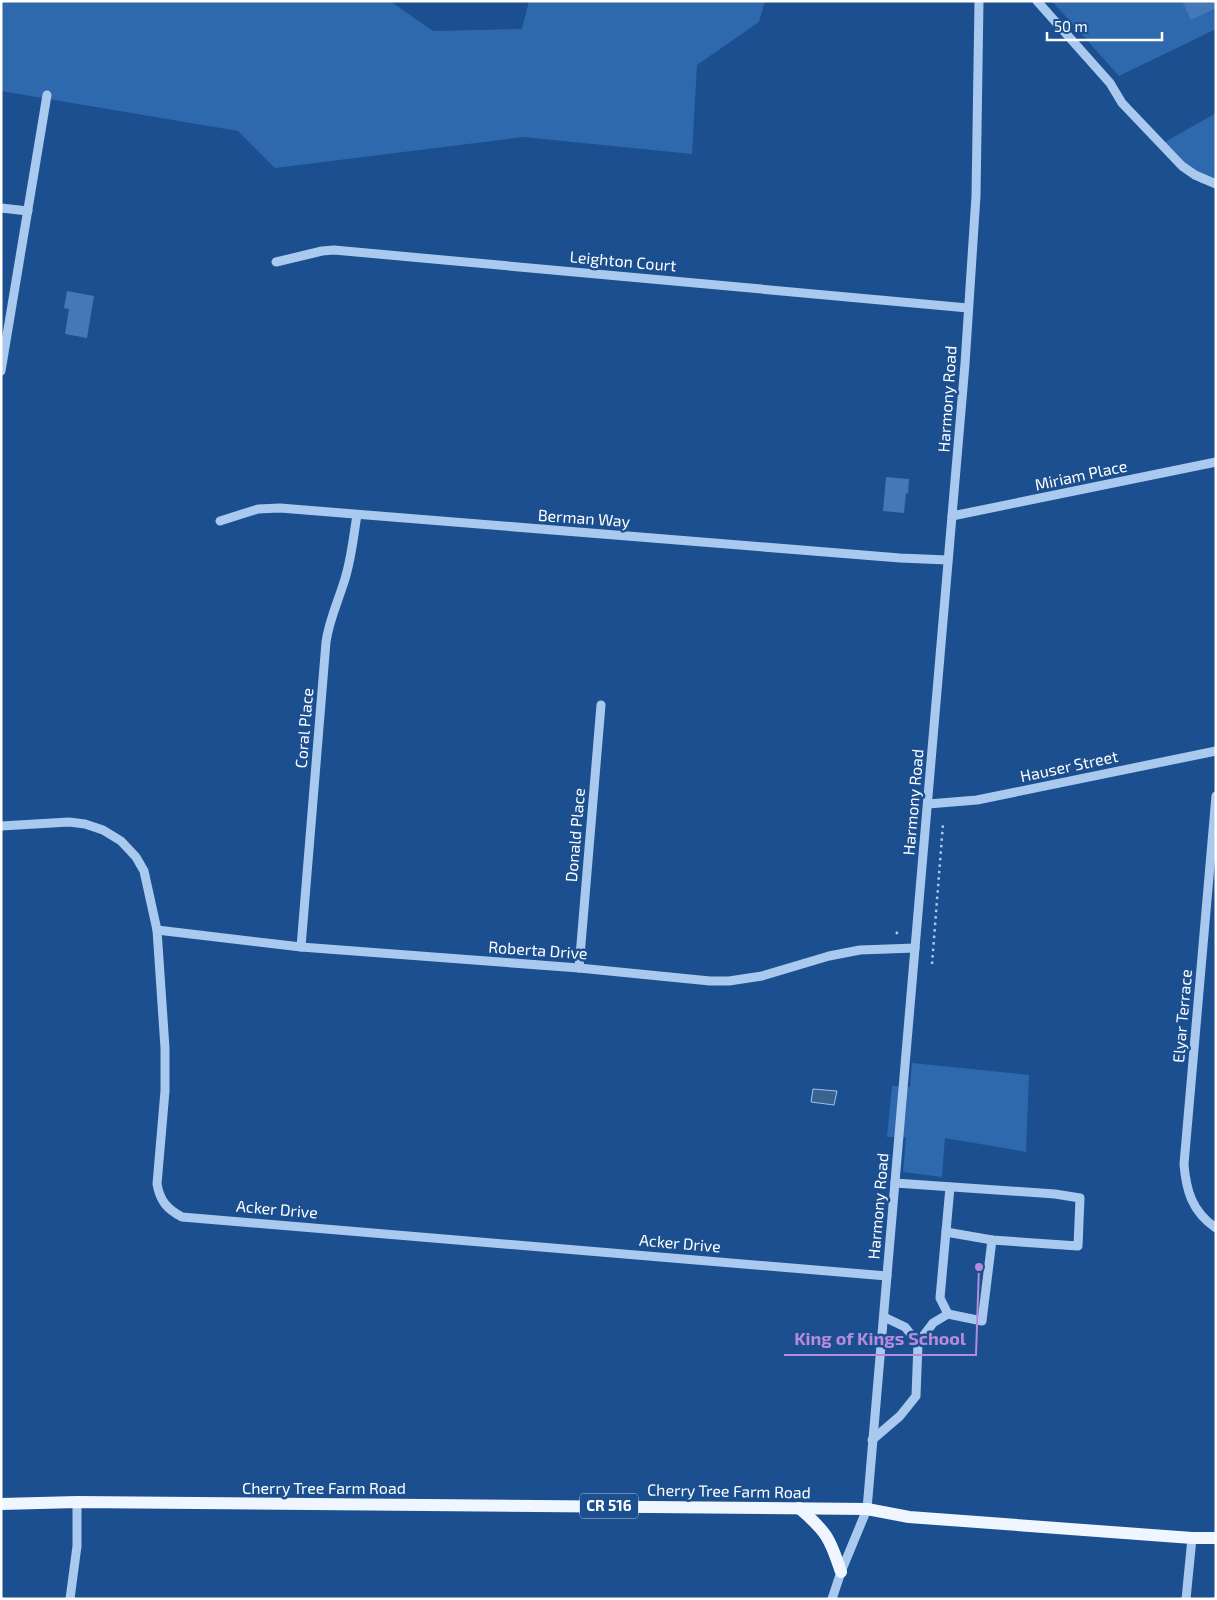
<svg xmlns="http://www.w3.org/2000/svg" width="1217" height="1600" font-family="'Exo 2',sans-serif">
<style>
.green{fill:#2e69ad}
.water{fill:#3c6290;stroke:#9cc4f0}
.building{fill:#4478b7}
.lines{fill:none;stroke-linecap:round;stroke-linejoin:round}
.path{stroke:#a9c9ee;stroke-width:2.5;stroke-dasharray:2.5 4;stroke-linecap:butt}
.minor{stroke:#a9c9ee;stroke-width:9}
.major{stroke:#f0f6ff;stroke-width:12}
.labels{text-anchor:middle;stroke-width:5;stroke-linejoin:round;paint-order:stroke}
.shield{fill:#1b4f8f;stroke:#bbcadd;stroke-width:1}
.shield-label{font-size:15px;font-weight:bold;fill:#fff}
.street-label{font-size:16px;fill:#fff;stroke:#1b4f8f}
.leader{fill:none;stroke:#b68bdc;stroke-width:2}
.callout-dot{fill:#b68bdc;stroke:#1b4f8f;stroke-width:2}
.callout-label{font-size:18px;text-anchor:middle;font-weight:bold;fill:#b68bdc;stroke:#1b4f8f;stroke-width:5;stroke-linejoin:round;paint-order:stroke}
</style>
<rect width="100%" height="100%" fill="#1b4f8f"/>
<g class="green">
<path d="M1 1H390L433 31 522 29 529 1H765L759 22 697 65 692 154 523 137 275 168 238 131 1 91Z"/>
<path d="M1052 1H1216V29L1119 76Z"/>
<path d="M1216 113V181L1202 184 1158 146Z"/>
<path d="M912 1063 1029 1075 1026 1152 945 1138 942 1177 903 1172 906 1137H887L892 1086 910 1087Z"/>
</g>
<path class="water" d="M813 1089 837 1091 834 1105 811 1102Z"/>
<g class="building">
<path d="M1182 1H1216V8L1191 20Z"/>
<path d="M67 291 94 296 87 338 65 334 69 309 64 308Z"/>
<path d="M886 477 909 479 908 494 906 493 904 513 883 511Z"/>
</g>
<g class="lines">
<g class="path">
<path d="M896 932 899 935"/>
<path d="M932 964 943 824"/>
</g>
<g class="minor">
<path d="M1037 1 1110 83 1122 103 1182 166 1195 175 1216 184"/>
<path d="M1 208 28 211"/>
<path d="M276 262 322 251 334 250 968 308"/>
<path d="M1 371 47 95"/>
<path d="M952 516 1216 462"/>
<path d="M220 521 258 509 280 508 900 558 948 560"/>
<path d="M1216 796 1184 1164C1186 1190 1192 1212 1216 1228"/>
<path d="M928 804 977 800 1216 751"/>
<path d="M1 826 69 822 85 824 103 830 121 841 136 857 144 871 157 930 165 1048V1091L157 1184C160 1201 167 1209 182 1217L887 1276"/>
<path d="M157 930 301 947 579 968 710 981H729L762 976 829 956 860 950 915 948"/>
<path d="M301 947 326 642C329 621 337 604 343 585 351 563 353 539 357 515"/>
<path d="M579 968 601 705"/>
<path d="M895 1183 1055 1194 1080 1198 1078 1246 992 1240 946 1232"/>
<path d="M948 1314 940 1298 950 1187"/>
<path d="M918 1343 933 1323 948 1314 982 1321 992 1240"/>
<path d="M872 1440 900 1416 916 1396 918 1343 905 1327 884 1317"/>
<path d="M70 1599 77 1546V1502"/>
<path d="M832 1599 841 1572 867 1509 965 364 976 196 979 1"/>
<path d="M1186 1599 1192 1538"/>
</g>
<g class="major">
<path d="M1 1504 77 1502 867 1509 909 1517 1192 1538H1216"/>
<path d="M799 1508C826 1531 830 1538 841 1572"/>
</g>
</g>
<g class="labels">
<rect class="shield" x="580" y="1493.5" width="58" height="25" rx="4"/>
<g class="shield-label">
<text x="609" y="1511">CR 516</text>
</g>
<g class="street-label">
<text transform="translate(623 261) rotate(5)" y="6">Leighton Court</text>
<text transform="translate(947 399) rotate(-86)" y="6">Harmony Road</text>
<text transform="translate(1081 475) rotate(-12)" y="6">Miriam Place</text>
<text transform="translate(584 518) rotate(4)" y="6">Berman Way</text>
<text transform="translate(304 728) rotate(-85)" y="6">Coral Place</text>
<text transform="translate(1069 766) rotate(-12)" y="6">Hauser Street</text>
<text transform="translate(913 802) rotate(-85)" y="6">Harmony Road</text>
<text transform="translate(575 835) rotate(-85)" y="6">Donald Place</text>
<text transform="translate(538 950) rotate(4)" y="6">Roberta Drive</text>
<text transform="translate(1182 1016) rotate(-85)" y="6">Elyar Terrace</text>
<text transform="translate(878 1206) rotate(-85)" y="6">Harmony Road</text>
<text transform="translate(277 1209) rotate(5)" y="6">Acker Drive</text>
<text transform="translate(680 1243) rotate(5)" y="6">Acker Drive</text>
<text x="324" y="1494">Cherry Tree Farm Road</text>
<text transform="translate(729 1491) rotate(1)" y="6">Cherry Tree Farm Road</text>
</g>
</g>
<path class="leader" d="M979 1267L976 1355H784"/>
<circle class="callout-dot" cx="979" cy="1267" r="5"/>
<g class="callout-label">
<text x="880" y="1345">King of Kings School</text>
</g>
<rect width="1217" height="1600" fill="none" stroke="#ffffff" stroke-width="5"/>
<path d="M1047 32v8h115v-8" fill="none" stroke="#ffffff" stroke-width="2.5"/>
<text x="1054" y="32" font-size="15" fill="#ffffff" stroke="#1b4f8f" stroke-width="4" paint-order="stroke">50 m</text>
</svg>
